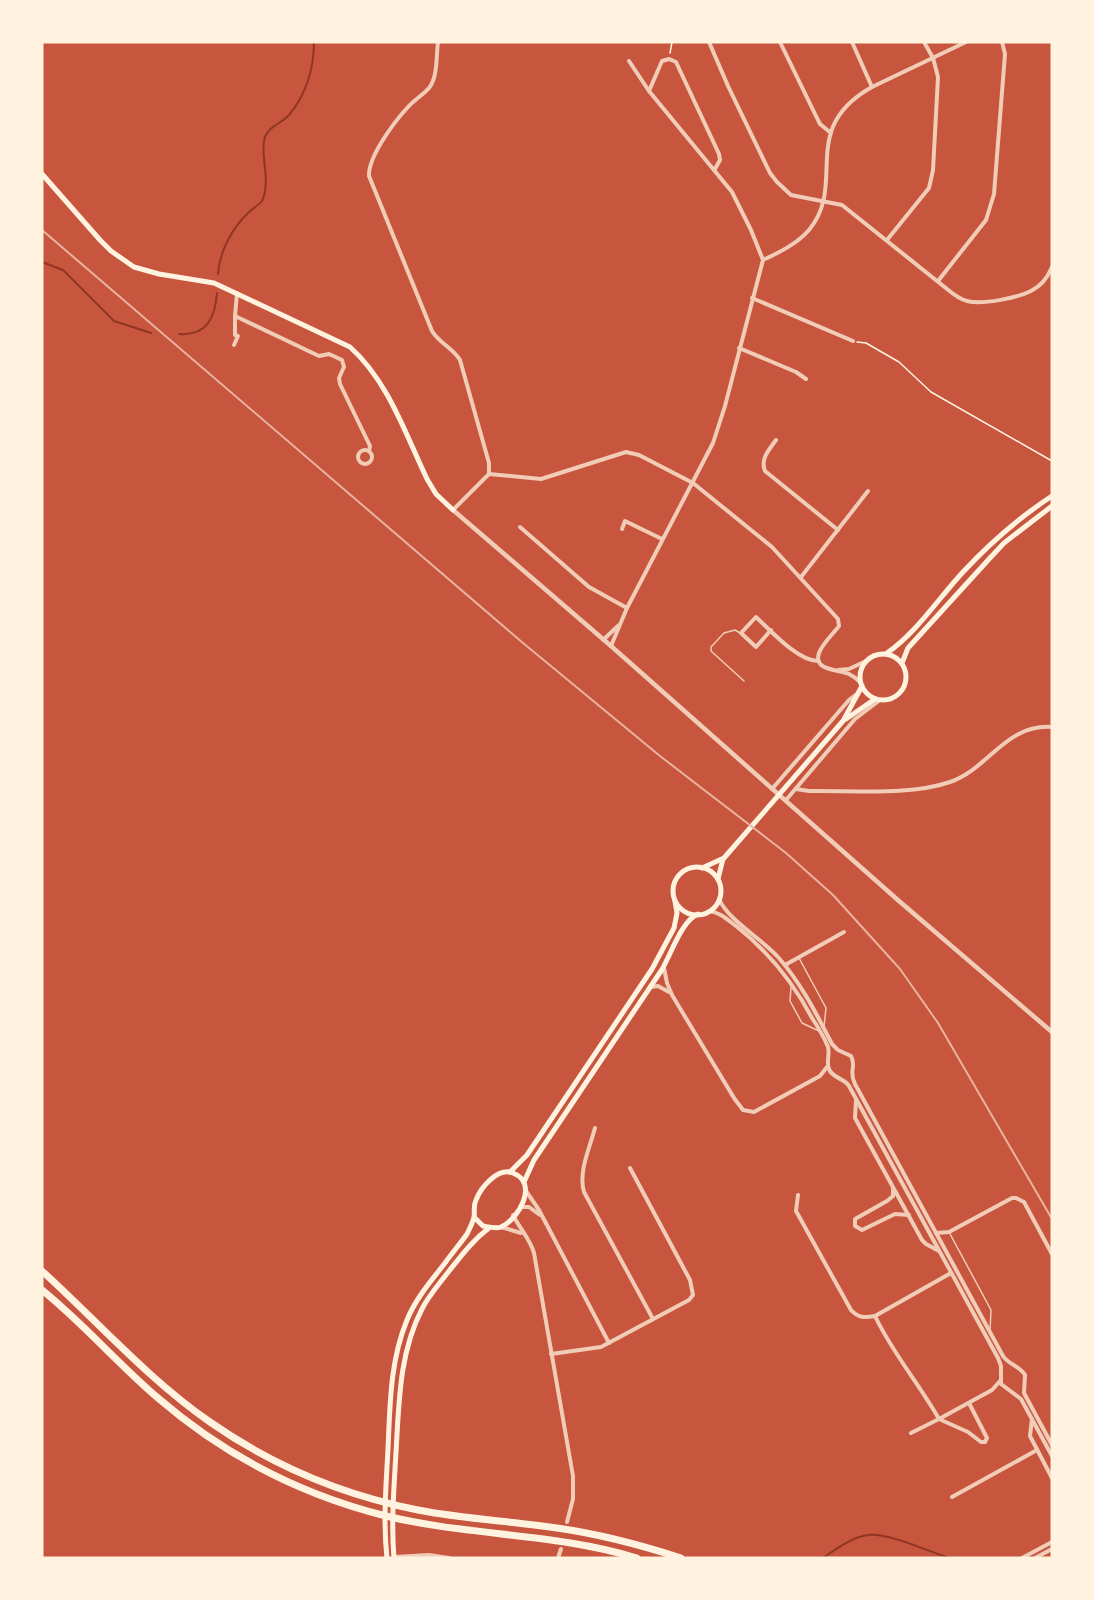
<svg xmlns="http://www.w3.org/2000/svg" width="1094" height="1600" font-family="'Fira Sans Condensed',sans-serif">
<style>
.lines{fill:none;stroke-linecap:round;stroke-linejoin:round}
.stream{stroke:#8f3625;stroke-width:2}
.path{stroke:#fff3e0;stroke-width:1.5}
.service{stroke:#f1ccb7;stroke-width:1.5}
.minor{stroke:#f1ccb7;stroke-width:4}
.tertiary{stroke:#f1ccb7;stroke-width:4.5}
.secondary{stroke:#fff3e0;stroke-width:5}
.motorway{stroke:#fff3e0;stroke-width:7}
.rail{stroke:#e9b49f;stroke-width:2}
</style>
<rect width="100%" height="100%" fill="#c8553d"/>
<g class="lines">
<g class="stream">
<path d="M42 262 63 270 114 321 151 333"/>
<path d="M218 274C219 253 232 228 248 213 252 209 259 205 262 201 271 182 261 159 264 141 266 127 281 124 289 115 306 95 314 68 314 42"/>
<path d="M179 334C207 336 215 318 217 293"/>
<path d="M823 1558C836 1549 852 1537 868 1535 887 1532 930 1552 949 1558"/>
</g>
<g class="path">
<path d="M670 53 672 42"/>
<path d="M857 342 866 343 899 362 931 392 1052 461"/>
</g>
<g class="service">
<path d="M740 633 735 630 724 633 711 647V651L744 681"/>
<path d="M799 958 826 1008 824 1027"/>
<path d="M791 987 790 1001 802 1023 819 1031"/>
<path d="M949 1232 991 1310 990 1331"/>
</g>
<g class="minor">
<path d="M438 42C436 56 438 77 429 88 423 95 414 100 408 107 394 122 368 157 369 176L432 331C439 343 453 348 460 360L489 463V474L453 510"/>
<path d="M709 42 728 86 770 173 777 182 791 195 842 205 947 289C953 294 959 299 967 301 982 305 1017 298 1031 291 1041 286 1048 277 1052 267"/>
<path d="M780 42 816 116 820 124 831 133"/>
<path d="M852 42 872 87"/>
<path d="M629 61 649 91"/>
<path d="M887 240 929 188 933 170 938 77 933 58 924 42"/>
<path d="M763 260C778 253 797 244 809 230 848 183 797 129 872 87L966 42"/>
<path d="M938 281 986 220 994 194 1005 54 1002 42"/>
<path d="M237 293 235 316 319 356 329 354 342 360 344 367 339 378 340 384 370 446 369 451"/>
<path d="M752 298 853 341"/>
<path d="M234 345 238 336 235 335V316"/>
<path d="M739 348 796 372 806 379"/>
<path d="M776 440C769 450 760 459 765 471L838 530"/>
<circle cx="365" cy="457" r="7"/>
<path d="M489 474 541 479 626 452 639 455 693 483 772 547 838 619 839 626C833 634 822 644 819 653 813 671 838 669 849 674 853 676 857 679 860 682"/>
<path d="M520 527 589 587 627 608"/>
<path d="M622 529 625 521 662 539"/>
<path d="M801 577 868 491"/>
<path d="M771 630 756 647 741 633 756 617C771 631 798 661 818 661"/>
<path d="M603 640 619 625"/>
<path d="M611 646 627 608 713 443 725 406 763 260 751 230 732 192 649 91 662 61 669 59 676 62 719 154 720 160 715 169"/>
<path d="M838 670 849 669 866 661"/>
<path d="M772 789 849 700 856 695"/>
<path d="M796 789 809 791C852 790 910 796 950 782 990 768 1005 724 1052 727"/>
<path d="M786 800 855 719 880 700"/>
<path d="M719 899C728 920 762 939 778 957 801 983 816 1013 832 1044L838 1050 851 1056C857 1068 848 1070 855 1084L1003 1356C1009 1365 1020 1366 1025 1375L1024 1393 1052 1445"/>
<path d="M709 911C720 912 728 920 736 926 769 952 793 982 812 1018 818 1027 824 1037 828 1047 830 1055 826 1062 829 1069 832 1078 844 1078 849 1086L998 1358 1001 1366V1384L1021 1399 1052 1456"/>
<path d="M785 965 844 932"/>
<path d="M664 968 667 983 672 995 734 1098 743 1110 754 1112 820 1076 827 1067"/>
<path d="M651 987 658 986 669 992"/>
<path d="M856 1100 855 1118 922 1240 926 1244 939 1251"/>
<path d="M595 1128C590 1147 578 1172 584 1192L653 1319"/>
<path d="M893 1189V1196L887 1201 855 1219V1226L862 1230 895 1214 909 1215"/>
<path d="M526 1191 539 1210 609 1343"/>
<path d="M798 1195 796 1211 851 1310C858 1318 865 1318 875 1316 892 1352 919 1384 939 1419L992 1390 1000 1381"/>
<path d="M520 1207H529L540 1215"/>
<path d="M513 1215C520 1229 530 1239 534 1253L573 1476V1499L567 1522"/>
<path d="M501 1227 521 1233"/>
<path d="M936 1233 949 1232 1012 1198H1016L1024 1202 1052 1254"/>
<path d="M875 1316 951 1273"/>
<path d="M551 1354 601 1347 689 1300 693 1295 690 1280 630 1168"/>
<path d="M1032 1419 1030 1436 1052 1478"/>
<path d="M911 1433 939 1419 968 1432 981 1442H985L987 1438 969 1403"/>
<path d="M952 1497 1037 1450"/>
<path d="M394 1557 429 1555 449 1558"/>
<path d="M558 1558 561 1549"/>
<path d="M1022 1558 1052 1542"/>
<path d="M1035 1558 1052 1549"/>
</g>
<path class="tertiary" d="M453 510 611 646 899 901 1052 1032"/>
<g class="secondary">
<path d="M42 174 100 240 111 251 134 267 159 274 214 283 350 347C388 381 405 433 427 479L436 494 453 510"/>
<path d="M887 653C917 632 938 599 963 572 989 544 1020 517 1052 496"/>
<circle cx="883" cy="677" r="23"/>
<path d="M902 663 908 648 990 558 1004 543 1052 506"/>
<path d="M846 719 875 699"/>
<circle cx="697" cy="891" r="24"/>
<path d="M702 868 724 858 843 721 862 686"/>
<path d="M718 879 723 859"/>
<path d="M510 1172 527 1155 652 969 674 928 677 913 675 901"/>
<path d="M524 1182 534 1160C576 1097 619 1034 661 971 671 955 681 921 698 914"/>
<path d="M387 1558C383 1522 386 1486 388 1449 390 1405 390 1361 407 1320 416 1298 431 1281 445 1263 452 1253 460 1244 467 1234 469 1230 473 1222 474 1217 475 1211 473 1206 476 1200 481 1187 498 1167 513 1173 539 1183 519 1219 501 1227 496 1229 489 1227 483 1226L474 1217"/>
<path d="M394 1558C391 1523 394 1488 396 1452 399 1404 399 1353 422 1309 429 1295 440 1283 449 1271 462 1255 473 1240 489 1228"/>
</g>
<g class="motorway">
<path d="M42 1271C97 1321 149 1380 210 1422 273 1466 343 1495 418 1510 464 1519 511 1521 557 1528 599 1534 641 1545 681 1558"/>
<path d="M42 1290C83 1323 118 1364 158 1398 224 1455 302 1495 386 1516 468 1536 556 1533 637 1558"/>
</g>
<path class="rail" d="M42 230 523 643 660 756 786 853 833 895 900 969 938 1023 1052 1219"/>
</g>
<rect width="1094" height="1600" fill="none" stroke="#fff3e0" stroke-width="87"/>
</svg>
